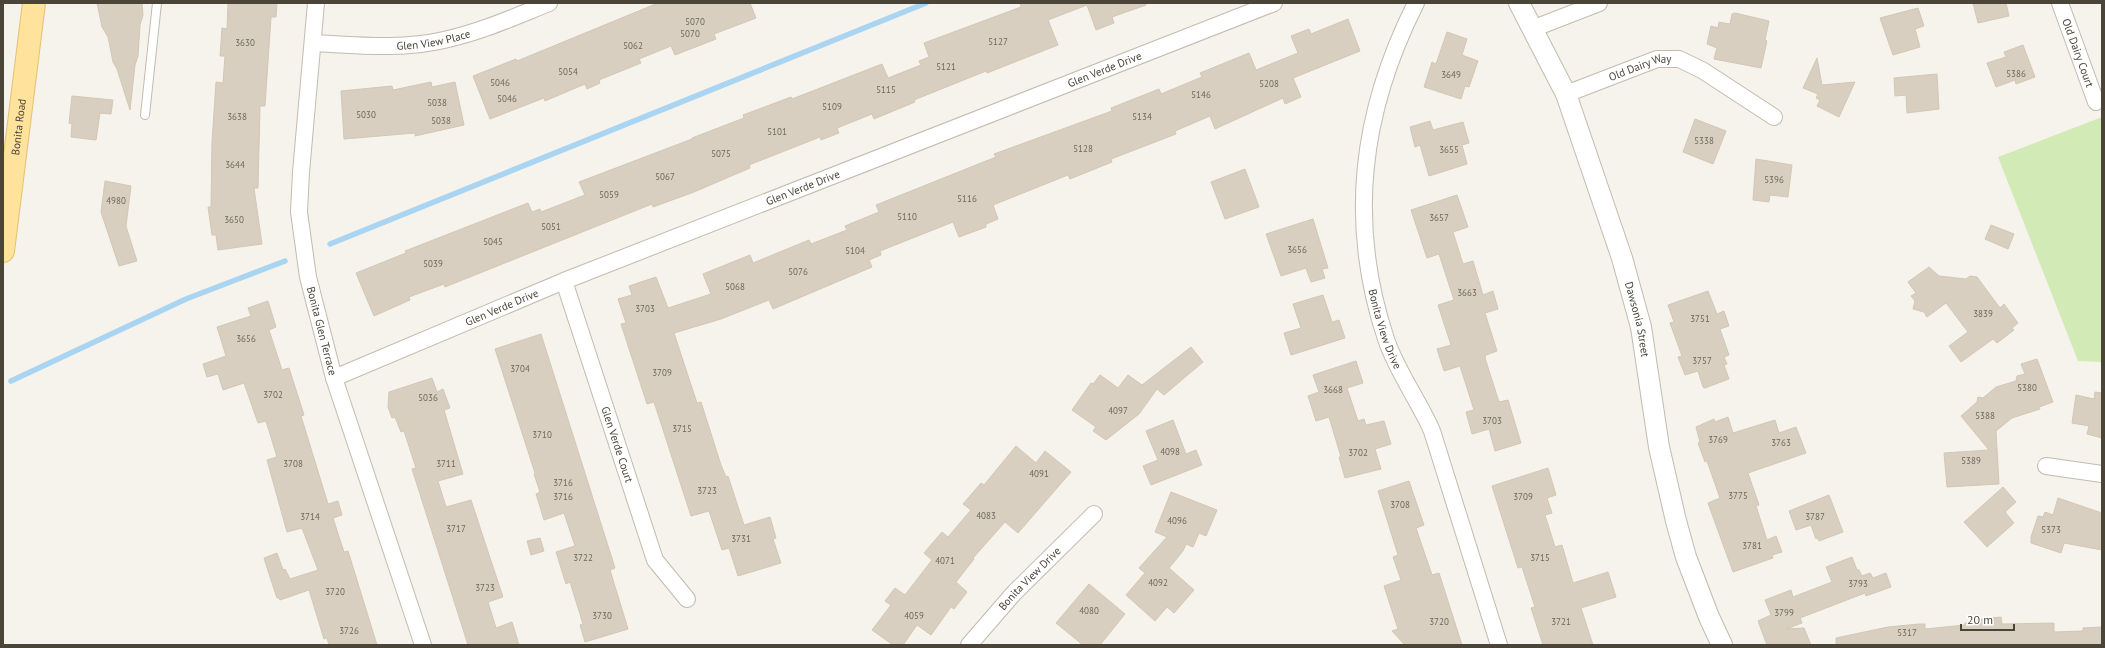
<svg xmlns="http://www.w3.org/2000/svg" width="2105" height="648" font-family="'PT Sans',sans-serif">
<style>
.green{fill:#d2eab5}
.lines{fill:none;stroke-linecap:round;stroke-linejoin:round}
.stream{stroke:#a9d4f2;stroke-width:5.5}
.building{fill:#d8cfc1;stroke:#d3c7b4}
.service-casing{stroke:#c2bbae;stroke-width:10}
.minor-casing{stroke:#c2bbae;stroke-width:18}
.tertiary-casing{stroke:#c2bbae;stroke-width:22}
.primary-casing{stroke:#e6c16a;stroke-width:24}
.service{stroke:#fff;stroke-width:8}
.minor{stroke:#fff;stroke-width:16}
.tertiary{stroke:#fff;stroke-width:20}
.primary{stroke:#ffe39c;stroke-width:22}
.labels{text-anchor:middle;stroke-width:3.5;stroke-linejoin:round;paint-order:stroke}
.number-label{font-size:9px;fill:#6e675b}
.street-label{font-size:11px;fill:#4b4439;stroke:#fff}
</style>
<rect width="100%" height="100%" fill="#f6f3ec"/>
<path class="green" d="M2102 117V362L2078 361 1998 157Z"/>
<g class="lines">
<g class="stream">
<path d="M330 244 926 3"/>
<path d="M11 381 186 299 285 261"/>
</g>
</g>
<g class="building">
<path d="M97 3H142L143 15 140 25 138 56 135 65 130 110 117 69 113 62 108 37 102 27Z"/>
<path d="M228 3H277L276 17H271L265 106H260L258 188H254L262 244 218 250 216 235H212L208 207H211L212 142 216 82 223 83 225 56H220L222 28 227 29Z"/>
<path d="M658 3H750L756 18 714 34 716 39 675 55 671 46 639 59 641 63 599 80 600 83 587 89 585 84 545 101 544 98 490 119 473 76 516 59 517 61Z"/>
<path d="M1020 3H1146V5L1112 17 1114 23 1096 30 1087 5 1048 20 1058 45 987 73 986 71 914 100 915 102 874 119 872 114 837 128 839 133 821 140 820 137 749 165 750 168 694 192 653 207 652 204 445 287 444 284 409 297 410 300 374 316 356 273 406 253 405 251 528 203 532 212 540 209 541 212 585 195 579 182 692 139V138L744 118 743 115 791 97 792 99 882 64 888 78 921 65 919 61 929 57 924 43 1021 7Z"/>
<path d="M1973 3H2006L2009 16 1978 23Z"/>
<path d="M1918 8 1924 26 1915 29 1920 47 1893 55 1880 18Z"/>
<path d="M1735 13 1769 21 1765 40 1767 41 1761 68 1714 59 1717 48 1707 44 1711 26 1718 28 1719 22 1730 24 1732 14Z"/>
<path d="M1348 19 1360 51 1293 78 1301 97 1285 104 1283 98 1215 129 1210 116 1175 131 1176 134 1111 159 1112 162 1070 179 1068 175 993 205 998 219 986 224V227L959 237 953 222 880 251 881 255 869 260 872 267 773 309 769 300 721 319 674 333 697 403 701 402 721 465 726 477 728 476 744 525 770 517 776 538 773 539 781 563 738 576 729 548 722 550 709 511 691 516 654 402 647 404 621 324 626 323 618 299 632 295 629 286 656 277 668 308 711 294 703 274 750 255 753 263 809 240 811 244 847 230 845 226 879 212 876 205 996 157 994 154 1112 111 1111 108 1159 89 1161 94 1202 77 1200 73 1249 53 1256 70 1298 53 1291 36 1309 29 1311 34Z"/>
<path d="M1447 32 1467 39 1462 55 1478 61 1469 87 1465 86 1461 99 1424 87 1432 62 1436 64Z"/>
<path d="M2023 45 2035 77 2016 84 2015 80 1996 87 1987 63 2006 57 2004 52Z"/>
<path d="M1817 58 1822 85 1855 82 1839 117 1817 106 1820 100 1816 98 1818 94 1803 88Z"/>
<path d="M1937 74 1939 109 1907 113 1906 95 1895 96 1894 78Z"/>
<path d="M431 82 432 87 455 82 464 125 415 136V133L344 139 341 91 392 86 393 90Z"/>
<path d="M72 96 113 100 111 114 100 113 96 140 71 137 72 124 69 123Z"/>
<path d="M1695 119 1726 131 1713 164 1683 152Z"/>
<path d="M1430 121 1433 130 1463 122 1469 143 1462 145 1467 164 1429 176 1420 145 1415 147 1410 127Z"/>
<path d="M1756 159 1792 165 1788 197 1770 195 1769 202 1753 200Z"/>
<path d="M1245 169 1259 207 1225 219 1211 182Z"/>
<path d="M105 181 131 186 126 226 137 261 119 266 101 212Z"/>
<path d="M1457 195 1468 227 1453 232 1463 264 1473 261 1483 295 1493 291 1498 309 1485 313 1497 351 1486 355 1485 358 1499 402 1508 400 1521 443 1495 451 1489 429 1472 434 1466 412 1474 410 1460 366 1444 371 1437 349 1451 345 1438 305 1454 300 1439 254 1427 258 1411 210Z"/>
<path d="M1313 219 1328 268 1322 269 1325 278 1311 282 1306 268 1281 276 1266 234Z"/>
<path d="M1991 225 2014 234 2008 249 1985 239Z"/>
<path d="M1929 267 1939 276 1966 279 1970 276 1977 277 2000 308 2004 304 2018 323 2012 328 2014 330 1997 343 1993 339 1961 362 1949 346 1968 332 1946 303 1927 317 1924 312 1913 309 1915 301 1911 296 1916 293 1908 282Z"/>
<path d="M1708 291 1717 314 1724 311 1729 326 1720 329 1729 355 1724 357 1727 364 1724 365 1729 379 1705 388 1703 387 1698 371 1685 375 1678 357 1682 356 1670 323 1674 322 1668 305Z"/>
<path d="M1323 295 1332 322 1339 320 1345 338 1291 355 1284 333 1301 328 1293 304Z"/>
<path d="M268 301 276 327 269 330 282 370 289 368 304 415 301 416 328 504 338 501 342 515 333 518 344 552 348 551 377 645H329L327 638 324 639 309 590 280 600 279 598H277L269 574 264 558 277 553 283 570 285 569 290 579 318 570 302 528 287 532 267 460 277 457 266 421 258 423 244 383 223 390 218 374 207 377 203 364 226 356 217 327 251 316 248 308Z"/>
<path d="M541 334 615 568 610 570 628 629 585 642 580 625 583 624 570 582 566 584 556 552 575 546 564 513 544 520 536 494 540 492 534 474 535 473 495 349Z"/>
<path d="M1191 347 1203 362 1164 395 1157 389 1139 414 1106 440 1093 431 1096 427 1072 410 1091 383 1093 384 1100 375 1118 388 1128 375 1142 385Z"/>
<path d="M2037 359 2053 402 2039 407 2040 409 2012 418 1996 431 1999 484 1947 487 1944 453 1989 450 1961 416 1977 402 1978 397 1983 398 1996 387 2016 381 2017 376 2025 374 2021 364Z"/>
<path d="M1356 361 1363 383 1347 388 1358 421 1364 419 1366 425 1384 421 1391 444 1375 449 1381 469 1345 478 1339 457H1341L1329 417 1316 421 1308 396 1319 392 1313 375Z"/>
<path d="M432 378 437 392 443 389 450 408 444 410 463 474 438 481 446 507 471 500 503 597 488 602 496 628 512 622 519 645H468L412 469 416 468 404 431 401 432 395 417 392 418 388 407 389 392Z"/>
<path d="M2095 392 2102 393V438L2087 434 2089 426 2072 423 2076 395 2094 399Z"/>
<path d="M1728 417 1733 433 1775 420 1779 433 1796 427 1806 453 1748 473 1759 505 1756 506 1767 540 1776 536 1782 552 1772 555 1773 558 1733 572 1708 503 1720 498 1707 461 1705 462 1698 443 1700 442 1696 427 1714 419 1715 422Z"/>
<path d="M1173 420 1186 454 1196 450 1202 465 1151 485 1143 466 1158 460 1146 431Z"/>
<path d="M1016 446 1036 463 1045 451 1071 472 1018 533 1005 522 973 558 974 559 956 582 967 592 954 609 951 607 931 635 917 625 903 645H893L872 630 891 605 885 601 895 588 905 595 932 560 924 553 942 532 948 537 971 510 963 504 981 483 984 485Z"/>
<path d="M1548 468 1556 495 1547 498 1552 513 1545 515 1555 547 1562 545 1573 583 1608 572 1616 597 1581 608 1593 645H1543L1531 608 1535 607 1522 567 1518 568 1492 486Z"/>
<path d="M1409 481 1424 525 1416 528 1432 575 1439 573 1462 645H1405L1392 631 1398 629 1384 586 1401 580 1393 557 1398 555 1378 491Z"/>
<path d="M2003 487 2016 502 2005 512 2014 523 1987 547 1964 522Z"/>
<path d="M1171 492 1217 510 1206 536 1199 533 1193 547 1186 544 1183 551 1169 568 1194 590 1174 613 1167 607 1155 621 1126 595 1145 573 1139 568 1167 537 1155 532Z"/>
<path d="M1829 495 1843 532 1819 541 1818 538 1816 539 1811 525 1796 530 1789 511Z"/>
<path d="M2058 498 2102 513V550L2064 543 2061 553 2031 543V537L2038 516 2043 517 2045 512 2053 515Z"/>
<path d="M540 538 544 551 531 555 527 541Z"/>
<path d="M1852 557 1857 570H1859L1862 576 1870 573 1873 578 1886 573 1891 587 1866 596 1865 593 1800 618 1802 623 1786 629 1804 628 1811 645H1767L1758 621 1771 615 1765 600 1791 590 1793 597 1832 582 1826 567Z"/>
<path d="M1089 584 1125 614 1100 645H1083L1056 623Z"/>
<path d="M2001 617 2002 624 2054 623V632L2083 631V628L2102 627V645H1836V638L1888 627 1919 624H1925V629L1965 625V623L1973 622 1972 620Z"/>
</g>
<g class="lines">
<g class="service-casing">
<path id="service" d="M145 115 157 3"/>
</g>
<g class="minor-casing">
<g id="minor">
<path id="s1" d="M316 3 301 172 299 212 308 277 334 378 423 645"/>
<path id="s2" d="M1416 3C1361 112 1347 222 1386 339 1397 372 1418 399 1432 431L1499 645"/>
<path id="s3" d="M2060 3 2096 102"/>
<path d="M1532 29 1599 3"/>
<path id="s4" d="M313 43C357 45 401 50 444 40 481 32 514 17 549 3"/>
<path id="s5" d="M1566 94 1657 59H1679L1702 70 1774 117"/>
<path id="s6" d="M564 281 655 560 687 599"/>
<path id="s7" d="M334 378 564 281 1274 3"/>
<path d="M2046 466 2102 474"/>
<path id="s8" d="M969 645 1014 593 1094 514"/>
</g>
</g>
<g class="tertiary-casing">
<g id="tertiary">
<path id="s9" d="M1519 3 1566 94 1622 258 1641 327 1659 447 1676 521 1686 557 1709 617 1722 645"/>
</g>
</g>
<g class="primary-casing">
<g id="primary">
<path id="s10" d="M3 251 34 3"/>
</g>
</g>
<use href="#service" class="service"/>
<use href="#minor" class="minor"/>
<use href="#tertiary" class="tertiary"/>
<use href="#primary" class="primary"/>
</g>
<g class="labels">
<g class="number-label">
<text x="695" y="25">5070</text>
<text x="690" y="37">5070</text>
<text x="998" y="45">5127</text>
<text x="245" y="46">3630</text>
<text x="633" y="49">5062</text>
<text x="946" y="70">5121</text>
<text x="568" y="75">5054</text>
<text x="2016" y="77">5386</text>
<text x="1451" y="78">3649</text>
<text x="500" y="86">5046</text>
<text x="1269" y="87">5208</text>
<text x="886" y="93">5115</text>
<text x="1201" y="98">5146</text>
<text x="507" y="102">5046</text>
<text x="437" y="106">5038</text>
<text x="832" y="110">5109</text>
<text x="366" y="118">5030</text>
<text x="237" y="120">3638</text>
<text x="1142" y="120">5134</text>
<text x="441" y="124">5038</text>
<text x="777" y="135">5101</text>
<text x="1704" y="144">5338</text>
<text x="1083" y="152">5128</text>
<text x="1449" y="153">3655</text>
<text x="721" y="157">5075</text>
<text x="235" y="168">3644</text>
<text x="665" y="180">5067</text>
<text x="1774" y="183">5396</text>
<text x="609" y="198">5059</text>
<text x="967" y="202">5116</text>
<text x="116" y="204">4980</text>
<text x="907" y="220">5110</text>
<text x="1439" y="221">3657</text>
<text x="234" y="223">3650</text>
<text x="551" y="230">5051</text>
<text x="493" y="245">5045</text>
<text x="1297" y="253">3656</text>
<text x="855" y="254">5104</text>
<text x="433" y="267">5039</text>
<text x="798" y="275">5076</text>
<text x="735" y="290">5068</text>
<text x="1467" y="296">3663</text>
<text x="645" y="312">3703</text>
<text x="1983" y="317">3839</text>
<text x="1700" y="322">3751</text>
<text x="246" y="342">3656</text>
<text x="1702" y="364">3757</text>
<text x="520" y="372">3704</text>
<text x="662" y="376">3709</text>
<text x="2027" y="391">5380</text>
<text x="1333" y="393">3668</text>
<text x="273" y="398">3702</text>
<text x="428" y="401">5036</text>
<text x="1118" y="414">4097</text>
<text x="1985" y="419">5388</text>
<text x="1492" y="424">3703</text>
<text x="682" y="432">3715</text>
<text x="542" y="438">3710</text>
<text x="1718" y="443">3769</text>
<text x="1781" y="446">3763</text>
<text x="1170" y="455">4098</text>
<text x="1358" y="456">3702</text>
<text x="1971" y="464">5389</text>
<text x="293" y="467">3708</text>
<text x="446" y="467">3711</text>
<text x="1039" y="477">4091</text>
<text x="563" y="486">3716</text>
<text x="707" y="494">3723</text>
<text x="1738" y="499">3775</text>
<text x="563" y="500">3716</text>
<text x="1523" y="500">3709</text>
<text x="1400" y="508">3708</text>
<text x="986" y="519">4083</text>
<text x="310" y="520">3714</text>
<text x="1815" y="520">3787</text>
<text x="1177" y="524">4096</text>
<text x="456" y="532">3717</text>
<text x="2051" y="533">5373</text>
<text x="741" y="542">3731</text>
<text x="1752" y="549">3781</text>
<text x="583" y="561">3722</text>
<text x="1540" y="561">3715</text>
<text x="945" y="564">4071</text>
<text x="1158" y="586">4092</text>
<text x="1858" y="587">3793</text>
<text x="485" y="591">3723</text>
<text x="335" y="595">3720</text>
<text x="1089" y="614">4080</text>
<text x="1784" y="616">3799</text>
<text x="602" y="619">3730</text>
<text x="914" y="619">4059</text>
<text x="1439" y="625">3720</text>
<text x="1561" y="625">3721</text>
<text x="349" y="634">3726</text>
<text x="1907" y="636">5317</text>
</g>
<g class="street-label">
<text dy="4" stroke="none"><textPath href="#s4" startOffset="121">Glen View Place</textPath></text>
<text dy="4" stroke="none"><textPath href="#s3" startOffset="53">Old Dairy Court</textPath></text>
<text dy="4" stroke="none"><textPath href="#s7" startOffset="830">Glen Verde Drive</textPath></text>
<text dy="4" stroke="none"><textPath href="#s5" startOffset="79">Old Dairy Way</textPath></text>
<text dy="4" stroke="none"><textPath href="#s10" startOffset="125">Bonita Road</textPath></text>
<text dy="4" stroke="none"><textPath href="#s7" startOffset="506">Glen Verde Drive</textPath></text>
<text dy="4" stroke="none"><textPath href="#s7" startOffset="182">Glen Verde Drive</textPath></text>
<text dy="4" stroke="none"><textPath href="#s9" startOffset="339">Dawsonia Street</textPath></text>
<text dy="4" stroke="none"><textPath href="#s2" startOffset="337">Bonita View Drive</textPath></text>
<text dy="4" stroke="none"><textPath href="#s1" startOffset="331">Bonita Glen Terrace</textPath></text>
<text dy="4" stroke="none"><textPath href="#s6" startOffset="172">Glen Verde Court</textPath></text>
<text dy="4" stroke="none"><textPath href="#s8" startOffset="90">Bonita View Drive</textPath></text>
</g>
</g>
<rect width="2105" height="648" fill="none" stroke="#4b4439" stroke-width="8"/>
<path d="M1961 624v6h53v-6" fill="none" stroke="#4b4439" stroke-width="2"/>
<text x="1967" y="624" font-size="12" fill="#4b4439" stroke="#ffffff" stroke-width="3" paint-order="stroke">20 m</text>
</svg>
